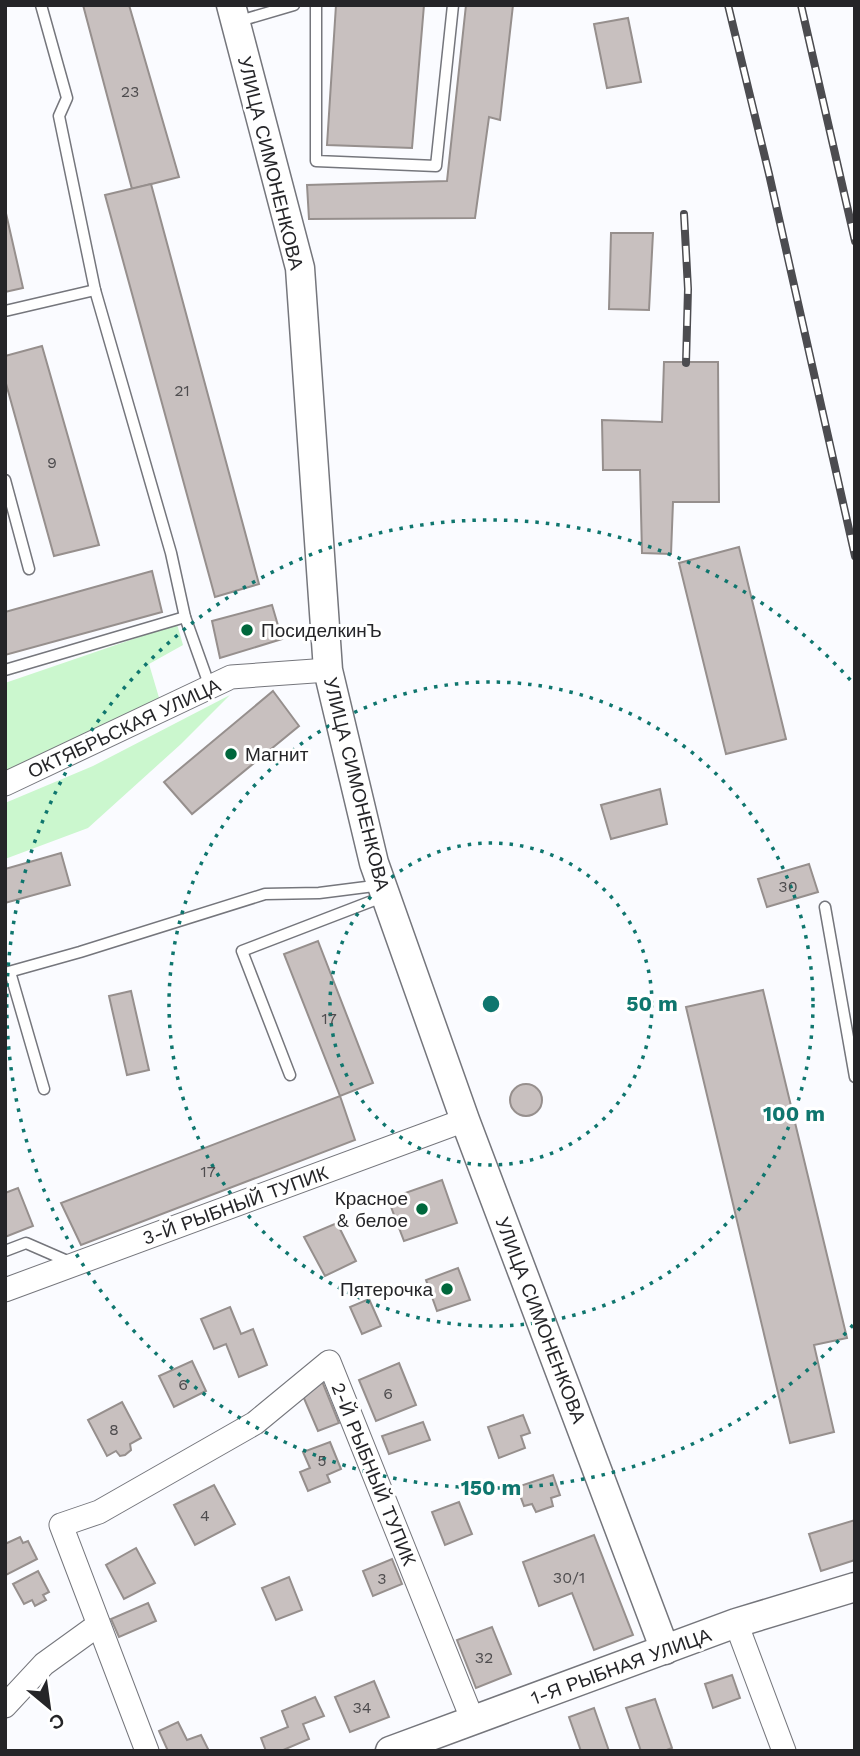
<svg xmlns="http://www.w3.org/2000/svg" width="860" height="1756" font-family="'Work Sans',sans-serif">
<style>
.green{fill:#cbf7ce}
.building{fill:#c8c0bf;stroke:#968f8d;stroke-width:2}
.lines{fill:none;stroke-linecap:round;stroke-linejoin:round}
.service-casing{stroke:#75767c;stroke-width:13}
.minor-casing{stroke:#75767c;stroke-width:25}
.tertiary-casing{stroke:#75767c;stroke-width:31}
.service{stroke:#fff;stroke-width:10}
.minor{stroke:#fff;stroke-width:23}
.tertiary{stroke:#fff;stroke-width:28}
.rail-casing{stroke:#4c4c50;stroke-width:8}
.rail{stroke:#fff;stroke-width:5;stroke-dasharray:16;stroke-linecap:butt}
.ring{fill:none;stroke:#0f766e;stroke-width:3.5;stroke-dasharray:3.5 7}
.poi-dot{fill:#00673c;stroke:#fff;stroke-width:2.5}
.labels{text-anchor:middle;stroke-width:6;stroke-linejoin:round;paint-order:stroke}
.number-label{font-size:16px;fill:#4e4c4e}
.street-label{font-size:19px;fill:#252528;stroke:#fff}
.poi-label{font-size:19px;fill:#252528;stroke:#fff;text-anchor:start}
.centre{fill:#0f766e;stroke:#fff;stroke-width:3.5}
.ring-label{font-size:21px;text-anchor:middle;font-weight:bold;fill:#0f766e;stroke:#fff;stroke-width:6;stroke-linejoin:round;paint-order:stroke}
</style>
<rect width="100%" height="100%" fill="#fafbff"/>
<g class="green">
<path d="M177 624 183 645 149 664 160 701 5 772V683Z"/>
<path d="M230 695 181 744 88 828 5 859V803L93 766Z"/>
</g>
<g class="building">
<path d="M83 5H129L179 177 132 189Z"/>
<path d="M336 5H424L412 148 327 145Z"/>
<path d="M466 5H513L500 120 489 117 475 218 309 219 307 185 447 181Z"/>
<path d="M628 18 641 82 607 88 594 24Z"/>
<path d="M151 184 259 584 215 597 105 195Z"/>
<path d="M5 209 23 288 5 292Z"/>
<path d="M611 233H653L649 310 609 309Z"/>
<path d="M42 346 99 545 54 556 5 380V356Z"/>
<path d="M664 362H718L719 502H673L671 554 642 553 640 470H603L602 420 662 422Z"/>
<path d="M739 547 786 739 726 754 679 563Z"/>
<path d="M152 571 162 612 5 655V612Z"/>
<path d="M272 605 282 639 220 658 212 621Z"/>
<path d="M273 691 299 726 192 814 164 782Z"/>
<path d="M660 789 667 824 611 839 601 805Z"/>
<path d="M61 853 70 885 5 903V869Z"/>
<path d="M809 864 818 892 767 907 758 879Z"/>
<path d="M318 941 373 1083 340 1096 284 954Z"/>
<path d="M763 990 847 1338 814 1345 834 1432 790 1443 686 1007Z"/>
<path d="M131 991 149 1070 127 1075 109 996Z"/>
<circle cx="526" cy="1100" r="16"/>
<path d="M340 1096 355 1140 81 1245 61 1203Z"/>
<path d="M442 1180 457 1223 404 1241 388 1199Z"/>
<path d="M18 1188 33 1226 5 1237V1193Z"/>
<path d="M337 1223 356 1261 325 1276 304 1237Z"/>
<path d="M458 1268 470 1300 437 1311 426 1280Z"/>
<path d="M369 1299 381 1326 362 1334 350 1307Z"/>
<path d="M230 1307 241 1334 253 1329 267 1365 239 1377 226 1344 214 1349 201 1319Z"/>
<path d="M192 1361 206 1391 174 1407 159 1376Z"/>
<path d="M399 1363 416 1405 376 1421 359 1380Z"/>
<path d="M322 1381 339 1423 318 1431 300 1389Z"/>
<path d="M122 1402 141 1438 130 1444 131 1450 125 1455 120 1456 116 1451 107 1456 88 1420Z"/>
<path d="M523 1415 530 1433 521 1436 525 1448 499 1458 488 1427Z"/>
<path d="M423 1422 430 1440 389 1454 382 1436Z"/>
<path d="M330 1442 341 1469 327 1475 330 1482 308 1491 300 1472 310 1468 303 1452Z"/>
<path d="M553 1475 560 1495 551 1498 553 1506 536 1512 532 1504 524 1506 517 1487Z"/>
<path d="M214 1485 235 1524 195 1545 174 1505Z"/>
<path d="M459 1502 472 1534 445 1545 432 1512Z"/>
<path d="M855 1520V1560L821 1571 809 1534Z"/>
<path d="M594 1535 633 1635 594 1650 572 1593 539 1606 523 1562Z"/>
<path d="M20 1537 23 1543 28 1541 37 1559 6 1575 5 1544Z"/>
<path d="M136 1548 155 1583 124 1599 106 1565Z"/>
<path d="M392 1559 402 1584 373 1596 363 1571Z"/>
<path d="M38 1571 49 1592 43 1595 46 1600 35 1606 32 1600 24 1604 13 1584Z"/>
<path d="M289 1577 302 1610 276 1620 262 1588Z"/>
<path d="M148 1603 156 1621 119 1637 111 1619Z"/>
<path d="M492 1627 511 1674 476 1688 457 1640Z"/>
<path d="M732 1675 740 1698 713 1708 705 1684Z"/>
<path d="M374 1681 389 1717 350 1732 335 1697Z"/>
<path d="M315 1697 324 1716 303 1724 309 1739 281 1751H266L261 1738 288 1727 282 1711Z"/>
<path d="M655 1699 672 1748 664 1751H641L626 1708Z"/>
<path d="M594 1708 609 1751H581L569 1717Z"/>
<path d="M178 1722 187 1740 201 1735 209 1751H168L159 1731Z"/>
</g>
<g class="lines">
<g class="service-casing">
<g id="service">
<path d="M41 5 67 98 59 116 95 290 171 553 185 617 210 687"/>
<path d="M316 5V161L436 166 453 5"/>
<path d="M236 22 294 5"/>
<path d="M5 311 95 290"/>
<path d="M5 480 29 569"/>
<path d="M5 670 185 617"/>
<path d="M825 907 855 1077"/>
<path d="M10 972 44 1089"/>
<path d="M5 973 80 952 265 894 319 893 382 885"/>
<path d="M290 1075 242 951 385 896"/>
<path d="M5 1251 26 1243 72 1263"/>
</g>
</g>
<g class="minor-casing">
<g id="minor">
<path d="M5 784 231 677 328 670"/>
<path d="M5 1290 465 1120"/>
<path d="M736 1623 784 1751"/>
<path d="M5 1706 44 1664 98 1625"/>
<path d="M147 1751 61 1525 99 1512 255 1423 329 1362 473 1721"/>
</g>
</g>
<g class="tertiary-casing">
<g id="tertiary">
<path d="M231 5 300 268 328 670 374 863 465 1120 665 1650"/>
<path d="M390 1751 736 1623 855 1587"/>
</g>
</g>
<use href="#service" class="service"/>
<use href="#minor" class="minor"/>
<use href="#tertiary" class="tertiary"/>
<g class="rail-casing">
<g id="rail">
<path d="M728 5 769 174 855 556"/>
<path d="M801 5 855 241"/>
<path d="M684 214 688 289 686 363"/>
</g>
</g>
<use href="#rail" class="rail"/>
</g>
<g class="ring">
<circle cx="491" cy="1004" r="161"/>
<circle cx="491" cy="1004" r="322"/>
<path d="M853 1325A484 484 0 1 1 853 683"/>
</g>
<g class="poi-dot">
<circle cx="247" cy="630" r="7"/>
<circle cx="231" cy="754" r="7"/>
<circle cx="422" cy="1209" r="7"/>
<circle cx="447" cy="1289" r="7"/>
</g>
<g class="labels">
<g class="number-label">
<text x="130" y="97">23</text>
<text x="182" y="396">21</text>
<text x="52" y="468">9</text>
<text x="788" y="892">30</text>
<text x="329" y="1024">17</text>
<text x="208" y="1177">17</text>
<text x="183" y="1390">6</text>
<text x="388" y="1399">6</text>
<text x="114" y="1435">8</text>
<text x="322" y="1466">5</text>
<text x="205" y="1521">4</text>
<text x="569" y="1583">30/1</text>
<text x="382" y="1584">3</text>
<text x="484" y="1663">32</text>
<text x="362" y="1713">34</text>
</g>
<g class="street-label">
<text transform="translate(271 163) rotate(76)" y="7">УЛИЦА СИМОНЕНКОВА</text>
<text transform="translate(124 728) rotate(-25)" y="7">ОКТЯБРЬСКАЯ УЛИЦА</text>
<text transform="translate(357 784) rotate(76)" y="7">УЛИЦА СИМОНЕНКОВА</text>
<text transform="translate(235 1205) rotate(-20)" y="7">3-Й РЫБНЫЙ ТУПИК</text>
<text transform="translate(541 1320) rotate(69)" y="7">УЛИЦА СИМОНЕНКОВА</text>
<text transform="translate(374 1474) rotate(68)" y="7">2-Й РЫБНЫЙ ТУПИК</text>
<text transform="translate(621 1666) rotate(-20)" y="7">1-Я РЫБНАЯ УЛИЦА</text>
</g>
<g class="poi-label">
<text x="261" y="637">ПосиделкинЪ</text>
<text x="245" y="761">Магнит</text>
<text x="408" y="1205" text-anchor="end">Красное<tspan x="408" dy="22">&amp; белое</tspan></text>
<text x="433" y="1296" text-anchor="end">Пятерочка</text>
</g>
</g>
<circle cx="491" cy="1004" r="10" class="centre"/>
<g class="ring-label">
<text x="652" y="1011">50 m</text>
<text x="794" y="1121">100 m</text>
<text x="491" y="1495">150 m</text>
</g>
<rect width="860" height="1756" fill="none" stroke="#252528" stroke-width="14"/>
<g transform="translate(49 1707) rotate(151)" stroke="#ffffff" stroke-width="5" paint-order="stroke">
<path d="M0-5L12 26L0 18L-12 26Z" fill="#252528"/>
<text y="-10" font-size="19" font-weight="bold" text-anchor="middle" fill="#252528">С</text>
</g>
</svg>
